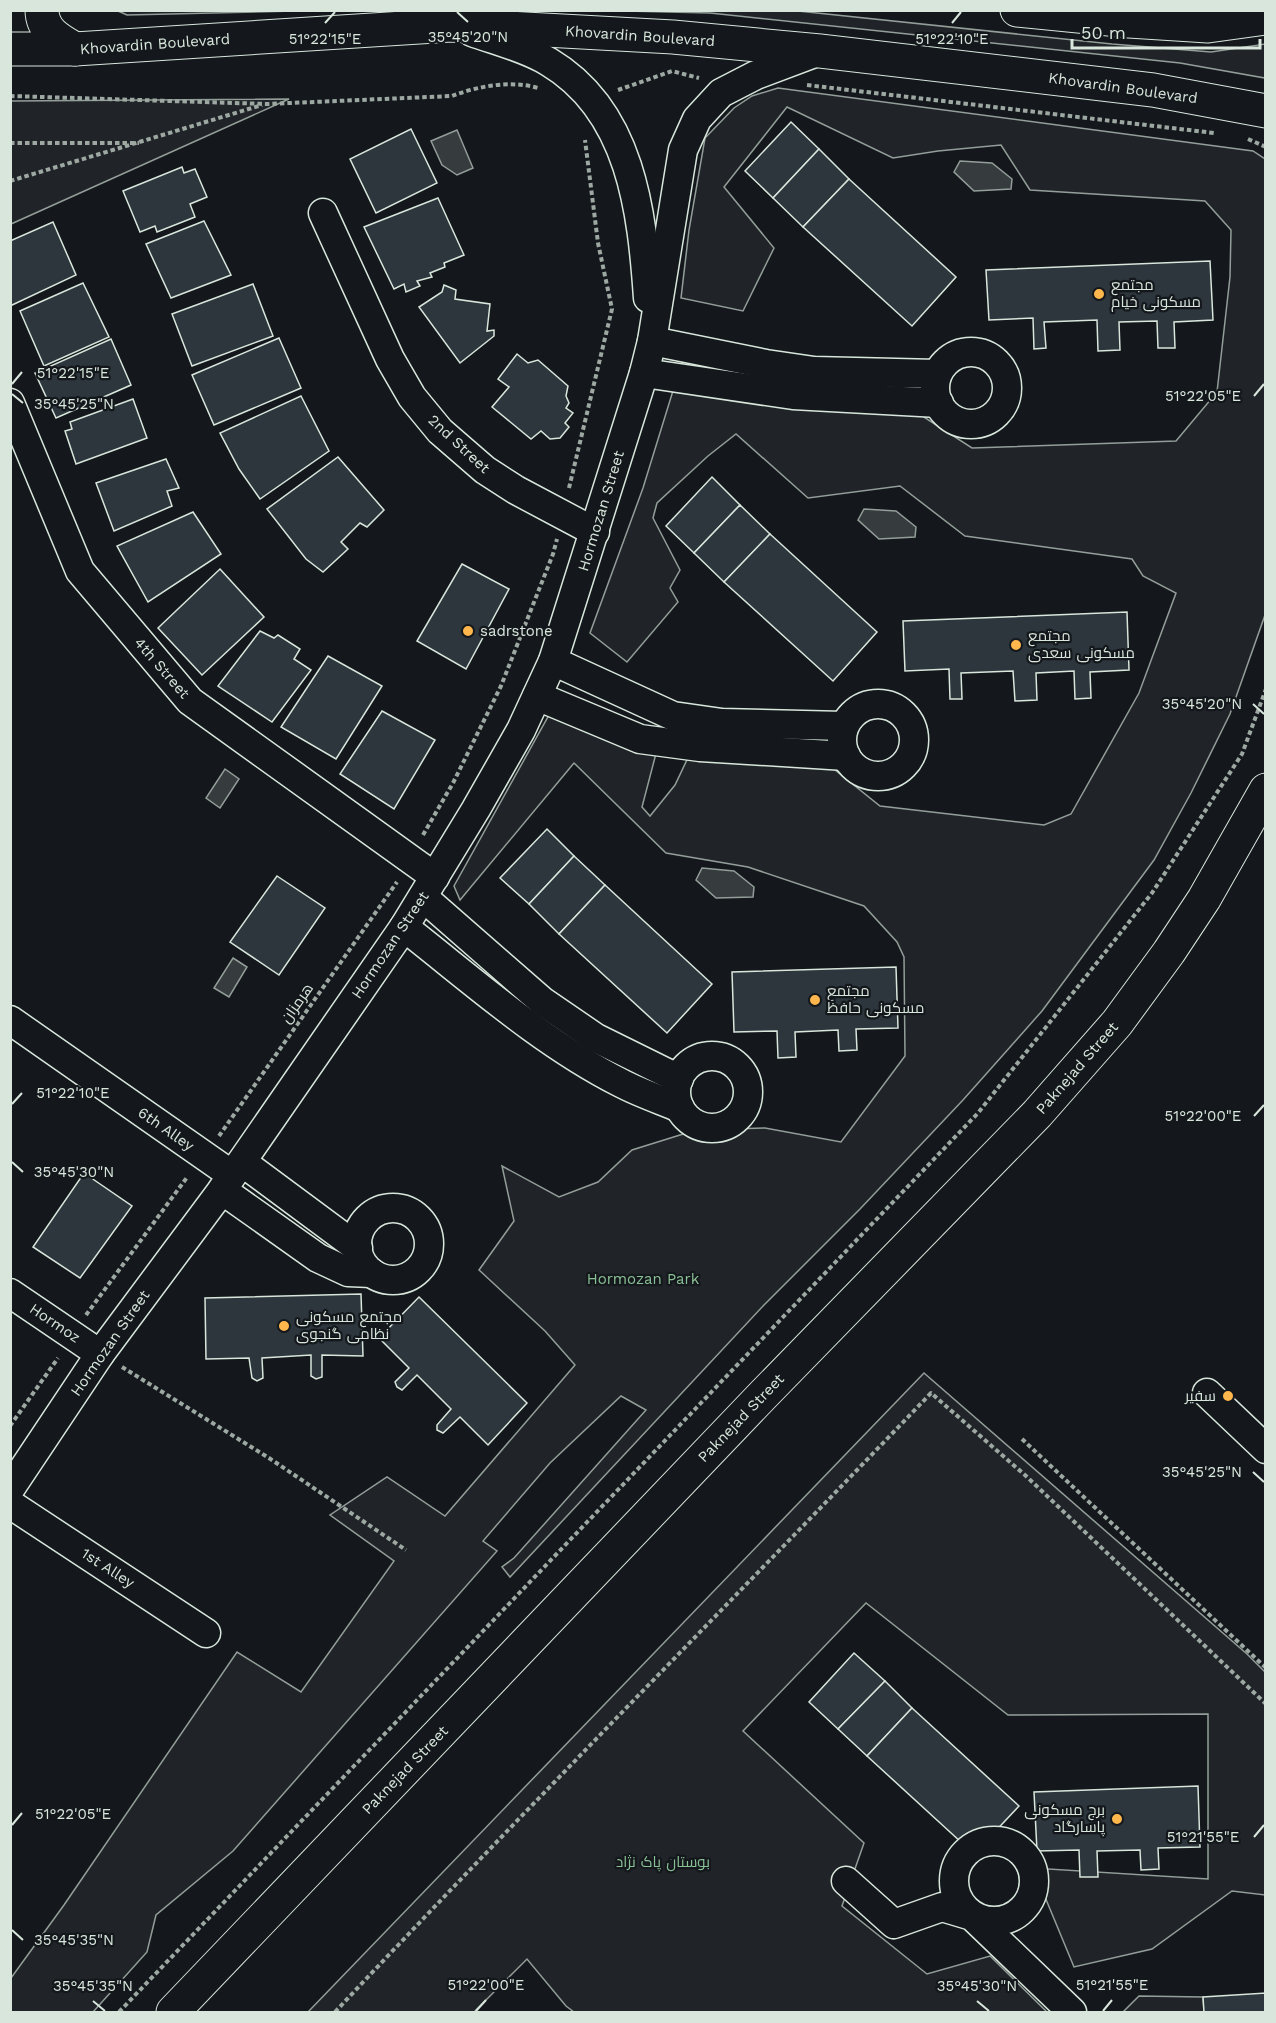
<svg xmlns="http://www.w3.org/2000/svg" width="1276" height="2023" font-family="'Work Sans',Cairo,sans-serif">
<style>
.green{fill:#202428;stroke:#939e99;stroke-width:1.5}
.water{fill:#363b3e;stroke:#939e99;stroke-width:1.5}
.building{fill:#2c363c;stroke:#d8e6dc;stroke-width:1.5}
.lines{fill:none;stroke-linecap:round;stroke-linejoin:round}
.minor-casing{stroke:#d8e6dc;stroke-width:31}
.major-casing{stroke:#d8e6dc;stroke-width:35}
.path{stroke:#9da8a2;stroke-width:4;stroke-dasharray:4.5 3;stroke-linecap:butt}
.minor{stroke:#14181c;stroke-width:28}
.major{stroke:#14181c;stroke-width:33}
.ticks{fill:none;stroke:#d8e6dc;stroke-width:2}
.poi-dot{fill:#ffb74d;stroke:#14181c;stroke-width:2}
.labels{text-anchor:middle;stroke-width:4.5;stroke-linejoin:round;paint-order:stroke}
.street-label{font-size:15px;fill:#d8e6dc;stroke:#14181c}
.poi-label{font-size:15px;fill:#d8e6dc;stroke:#14181c;text-anchor:start}
.park-label{font-size:15px;fill:#8ac095;stroke:#14181c}
.ticks-label{font-size:15px;text-anchor:middle;fill:#d8e6dc;stroke:#14181c;stroke-width:4.5;stroke-linejoin:round;paint-order:stroke}
</style>
<rect width="100%" height="100%" fill="#14181c"/>
<g class="green">
<path d="M118 11H295L127 15Z"/>
<path d="M625 11H798L1112 44 1211 52 1265 44V78L1180 63 710 13Z"/>
<path d="M778 88 1253 151 1265 159V615L1230 714 1191 793 1154 860 1042 1011 963 1100 860 1209 764 1305 510 1577 502 1567 514 1558 646 1410 621 1396 550 1463 483 1541 497 1551 233 1851 156 1915 147 1952 93 2012H11V1978L64 1905 237 1652 301 1692 394 1561 330 1515 387 1477 445 1516 575 1365 545 1331 479 1270 514 1221 502 1166 559 1197 598 1182 632 1150 696 1130 765 1128 841 1142 905 1056 904 957 897 942 864 906 748 867 666 853 574 763 460 900 454 886 559 697 659 742 642 807 650 816 675 785 694 745 819 757 880 806 1044 825 1071 814 1139 693 1176 593 1143 576 1132 559 965 536 900 486 808 498 736 434 708 456 657 503 653 518 680 570 670 588 678 602 627 662 590 633 643 488 684 355 885 392 972 448 1176 441 1217 392 1230 277 1231 230 1205 201 1030 190 1001 145 938 151 893 158 787 107 724 187 774 248 743 311 681 298 689 230 705 138 734 108 752 96Z"/>
<path d="M289 99 11 224V101Z"/>
<path d="M924 1373 1247 1654 1265 1672V1895L1232 1891 1152 1949 1074 1967 1033 1868 1208 1879V1714L1008 1715 866 1603 743 1731 864 1843 842 1906 927 1974 990 1956 1047 2012H574L566 2006 527 1959 474 2012H308Z"/>
<path d="M1139 1996 1203 1997 1204 2012H1123Z"/>
</g>
<g class="water">
<path d="M457 130 473 168 457 175 442 165 431 141Z"/>
<path d="M960 161 992 163 1012 179 1011 189 974 191 954 172Z"/>
<path d="M864 509 896 511 916 527 915 537 879 539 858 520Z"/>
<path d="M225 769 239 779 220 808 206 798Z"/>
<path d="M702 868 734 871 754 887 753 897 716 898 696 880Z"/>
<path d="M233 958 247 967 229 997 214 988Z"/>
</g>
<g class="building">
<path d="M791 122 819 149 773 198 745 171Z"/>
<path d="M411 129 437 183 376 213 350 159Z"/>
<path d="M819 149 849 179 803 227 773 198Z"/>
<path d="M182 167 184 173 195 169 207 197 190 204 195 217 157 232 155 226 140 232 123 191Z"/>
<path d="M849 179 956 277 912 326 803 227Z"/>
<path d="M438 198 464 255 444 263 445 267 430 273 432 277 417 281 420 286 406 292 404 284 394 289 364 227Z"/>
<path d="M204 221 231 275 171 298 146 244Z"/>
<path d="M53 222 76 275 10 306V241Z"/>
<path d="M1210 261 1213 320 1174 322 1175 348H1158L1157 321 1119 322 1120 350 1098 351 1097 320 1044 322 1046 348 1034 349 1033 318 989 320 986 270Z"/>
<path d="M83 283 109 337 44 366 20 311Z"/>
<path d="M253 284 273 336 192 366 172 314Z"/>
<path d="M444 285 456 290 455 299 490 304 487 331 494 330V336L460 363 419 307 442 292Z"/>
<path d="M279 338 301 388 214 425 192 375Z"/>
<path d="M111 339 131 385 56 418 35 373Z"/>
<path d="M517 354 528 363 538 360 568 386 566 396 569 403 566 408 573 413 565 423 569 427 560 438 550 439 541 431 531 439 492 407 509 387 498 379Z"/>
<path d="M301 396 329 451 260 499 239 469 220 433Z"/>
<path d="M133 399 147 438 76 464 65 431 72 429 70 422Z"/>
<path d="M338 457 384 510 367 527 360 523 341 542 348 549 323 572 306 559 267 509Z"/>
<path d="M166 459 179 488 167 491 172 506 114 531 96 483Z"/>
<path d="M712 477 740 505 694 553 666 526Z"/>
<path d="M740 505 770 534 724 582 694 553Z"/>
<path d="M193 512 221 554 148 602 117 546Z"/>
<path d="M770 534 877 632 833 681 724 582Z"/>
<path d="M462 564 509 589 466 669 417 641Z"/>
<path d="M220 569 264 617 202 675 158 628Z"/>
<path d="M1127 612 1129 670 1090 672 1091 698 1075 699 1074 671 1036 673 1037 700 1015 701 1013 671 961 673 962 699H950L949 669 905 671 903 621Z"/>
<path d="M260 631 274 638 278 635 300 649 294 659 311 670 272 722 218 686Z"/>
<path d="M328 656 382 686 336 759 281 727Z"/>
<path d="M382 711 435 740 394 809 340 774Z"/>
<path d="M547 829 574 856 529 904 500 878Z"/>
<path d="M574 856 605 885 559 934 529 904Z"/>
<path d="M277 876 325 908 279 975 230 942Z"/>
<path d="M605 885 712 984 667 1033 559 934Z"/>
<path d="M896 967 898 1028 856 1029 857 1050 839 1051 838 1030 795 1032 796 1057 778 1058 777 1031 734 1032 732 972Z"/>
<path d="M84 1173 132 1206 80 1278 33 1247Z"/>
<path d="M361 1294 363 1356 322 1355V1377L316 1379 311 1376V1355L262 1358 263 1378 257 1381 252 1378 249 1358 206 1359 205 1298Z"/>
<path d="M419 1297 527 1403 488 1445 460 1417 443 1433 437 1430V1425L451 1409 417 1375 402 1390 397 1387 395 1382 409 1368 379 1338Z"/>
<path d="M854 1653 885 1681 838 1729 809 1702Z"/>
<path d="M885 1681 912 1708 867 1756 838 1729Z"/>
<path d="M912 1708 1019 1806 974 1854 867 1756Z"/>
<path d="M1198 1786 1200 1847 1158 1848 1159 1869 1141 1870 1140 1850 1097 1851 1098 1877H1080L1079 1850 1037 1851 1034 1792Z"/>
<path d="M1266 1993V2012H1204L1203 1997Z"/>
</g>
<g class="lines">
<g class="minor-casing">
<g id="minor">
<path d="M472 32C497 41 526 48 549 62 631 111 642 211 648 298"/>
<path d="M323 213 390 359 412 397 440 431 485 470 516 490 595 532"/>
<path d="M652 341 766 364 814 371 937 374"/>
<circle cx="971" cy="388" r="36"/>
<path d="M644 373 793 395 939 403"/>
<path d="M10 403 80 571 190 701 435 877"/>
<path d="M553 661 673 716 722 723 844 726"/>
<path d="M537 696 640 739 700 747 846 756"/>
<circle cx="878" cy="740" r="36"/>
<path d="M423 897 542 1001 596 1038 679 1079"/>
<path d="M404 927C473 981 542 1043 621 1083 640 1093 661 1100 680 1108"/>
<path d="M10 1020 232 1175"/>
<circle cx="712" cy="1092" r="36"/>
<path d="M242 1162 358 1248"/>
<path d="M222 1190 318 1258 348 1272 372 1273"/>
<circle cx="393" cy="1244" r="36"/>
<path d="M10 1293 100 1354"/>
<path d="M1207 1393 1266 1449"/>
<path d="M10 1489 100 1354 222 1190 404 927 476 809 521 730 553 661 644 373 652 341 683 150 697 119 721 93 756 75 820 51"/>
<path d="M10 1504 206 1633"/>
<circle cx="994" cy="1881" r="40"/>
<path d="M846 1881 894 1924 942 1907 972 1916 1072 2012"/>
</g>
</g>
<g class="major-casing">
<g id="major">
<path d="M42 10C42 31 59 40 75 49"/>
<path d="M1017 10 1129 21 1208 26 1266 18"/>
<path d="M10 49H75L451 25 673 37 820 51 1153 90 1266 111"/>
<path d="M173 2012 763 1395 1037 1114 1117 1023 1169 952 1204 899 1266 790"/>
</g>
</g>
<g class="path">
<path d="M807 85 1214 133"/>
<path d="M618 90 672 71 699 78"/>
<path d="M10 96 267 104 452 96C478 86 511 80 538 88"/>
<path d="M1248 139 1266 147"/>
<path d="M10 143H139"/>
<path d="M10 181 262 105"/>
<path d="M569 488 612 309 598 243 585 140"/>
<path d="M423 835 453 783 501 686 553 554 557 539"/>
<path d="M219 1136 397 882"/>
<path d="M86 1315 188 1176"/>
<path d="M122 1367 269 1458 406 1550"/>
<path d="M10 1426 58 1358"/>
<path d="M1022 1439 1266 1668"/>
<path d="M119 2012 978 1113 1152 893 1242 754 1266 689"/>
<path d="M335 2012C531 1803 733 1600 931 1393L1026 1476 1266 1704"/>
</g>
<use href="#minor" class="minor"/>
<use href="#major" class="major"/>
</g>
<path class="ticks" d="M457 12 468 22M325 23 335 12M952 23 961 12M12 384 22 372M12 394 23 403M1254 396 1264 384M1253 704 1264 714M12 1104 22 1093M1254 1116 1264 1105M12 1162 23 1172M1253 1472 1264 1482M12 1825 22 1813M1254 1837 1264 1825M12 1930 23 1940M93 2001 105 2011M977 2001 989 2011M476 2011 486 2000M1103 2011 1112 2000"/>
<g class="poi-dot">
<circle cx="1099" cy="294" r="6"/>
<circle cx="468" cy="631" r="6"/>
<circle cx="1016" cy="645" r="6"/>
<circle cx="815" cy="1000" r="6"/>
<circle cx="284" cy="1326" r="6"/>
<circle cx="1228" cy="1396" r="6"/>
<circle cx="1117" cy="1819" r="6"/>
</g>
<g class="labels">
<g class="street-label">
<text transform="translate(640 36) rotate(4)" y="5">Khovardin Boulevard</text>
<text transform="translate(155 44) rotate(-4)" y="5">Khovardin Boulevard</text>
<text transform="translate(1123 88) rotate(8)" y="5">Khovardin Boulevard</text>
<text transform="translate(459 444) rotate(43)" y="5">2nd Street</text>
<text transform="translate(601 511) rotate(-73)" y="5">Hormozan Street</text>
<text transform="translate(162 668) rotate(49)" y="5">4th Street</text>
<text transform="translate(390 945) rotate(-56)" y="5">Hormozan Street</text>
<text transform="translate(297 1003) rotate(-55)" y="5">هرمزان</text>
<text transform="translate(1077 1068) rotate(-49)" y="5">Paknejad Street</text>
<text transform="translate(166 1129) rotate(35)" y="5">6th Alley</text>
<text transform="translate(55 1323) rotate(34)" y="5">Hormoz</text>
<text transform="translate(110 1343) rotate(-55)" y="5">Hormozan Street</text>
<text transform="translate(741 1418) rotate(-46)" y="5">Paknejad Street</text>
<text transform="translate(108 1568) rotate(33)" y="5">1st Alley</text>
<text transform="translate(405 1770) rotate(-46)" y="5">Paknejad Street</text>
</g>
<g class="poi-label">
<text x="1111" y="290">مجتمع<tspan x="1111" dy="17">مسکونی خیام</tspan></text>
<text x="480" y="636">sadrstone</text>
<text x="1028" y="641">مجتمع<tspan x="1028" dy="17">مسکونی سعدی</tspan></text>
<text x="827" y="996">مجتمع<tspan x="827" dy="17">مسکونی حافظ</tspan></text>
<text x="296" y="1322">مجتمع مسکونی<tspan x="296" dy="17">نظامی گنجوی</tspan></text>
<text x="1216" y="1401" text-anchor="end">سفیر</text>
<text x="1105" y="1815" text-anchor="end">برج مسکونی<tspan x="1105" dy="17">پاسارگاد</tspan></text>
</g>
<g class="park-label">
<text x="643" y="1284">Hormozan Park</text>
<text x="663" y="1867">بوستان پاک نژاد</text>
</g>
</g>
<g class="ticks-label">
<text x="468" y="42">35°45'20"N</text>
<text x="325" y="44">51°22'15"E</text>
<text x="952" y="44">51°22'10"E</text>
<text x="73" y="378">51°22'15"E</text>
<text x="1203" y="401">51°22'05"E</text>
<text x="74" y="409">35°45'25"N</text>
<text x="1202" y="709">35°45'20"N</text>
<text x="73" y="1098">51°22'10"E</text>
<text x="1203" y="1121">51°22'00"E</text>
<text x="74" y="1177">35°45'30"N</text>
<text x="1202" y="1477">35°45'25"N</text>
<text x="73" y="1819">51°22'05"E</text>
<text x="1203" y="1842">51°21'55"E</text>
<text x="74" y="1945">35°45'35"N</text>
<text x="486" y="1990">51°22'00"E</text>
<text x="1112" y="1990">51°21'55"E</text>
<text x="93" y="1991">35°45'35"N</text>
<text x="977" y="1991">35°45'30"N</text>
</g>
<rect width="1276" height="2023" fill="none" stroke="#d8e6dc" stroke-width="24"/>
<path d="M1072 39v9h188v-9" fill="none" stroke="#d8e6dc" stroke-width="3"/>
<text x="1081" y="39" font-size="18" fill="#d8e6dc" stroke="#14181c" stroke-width="4.5" paint-order="stroke">50 m</text>
</svg>
